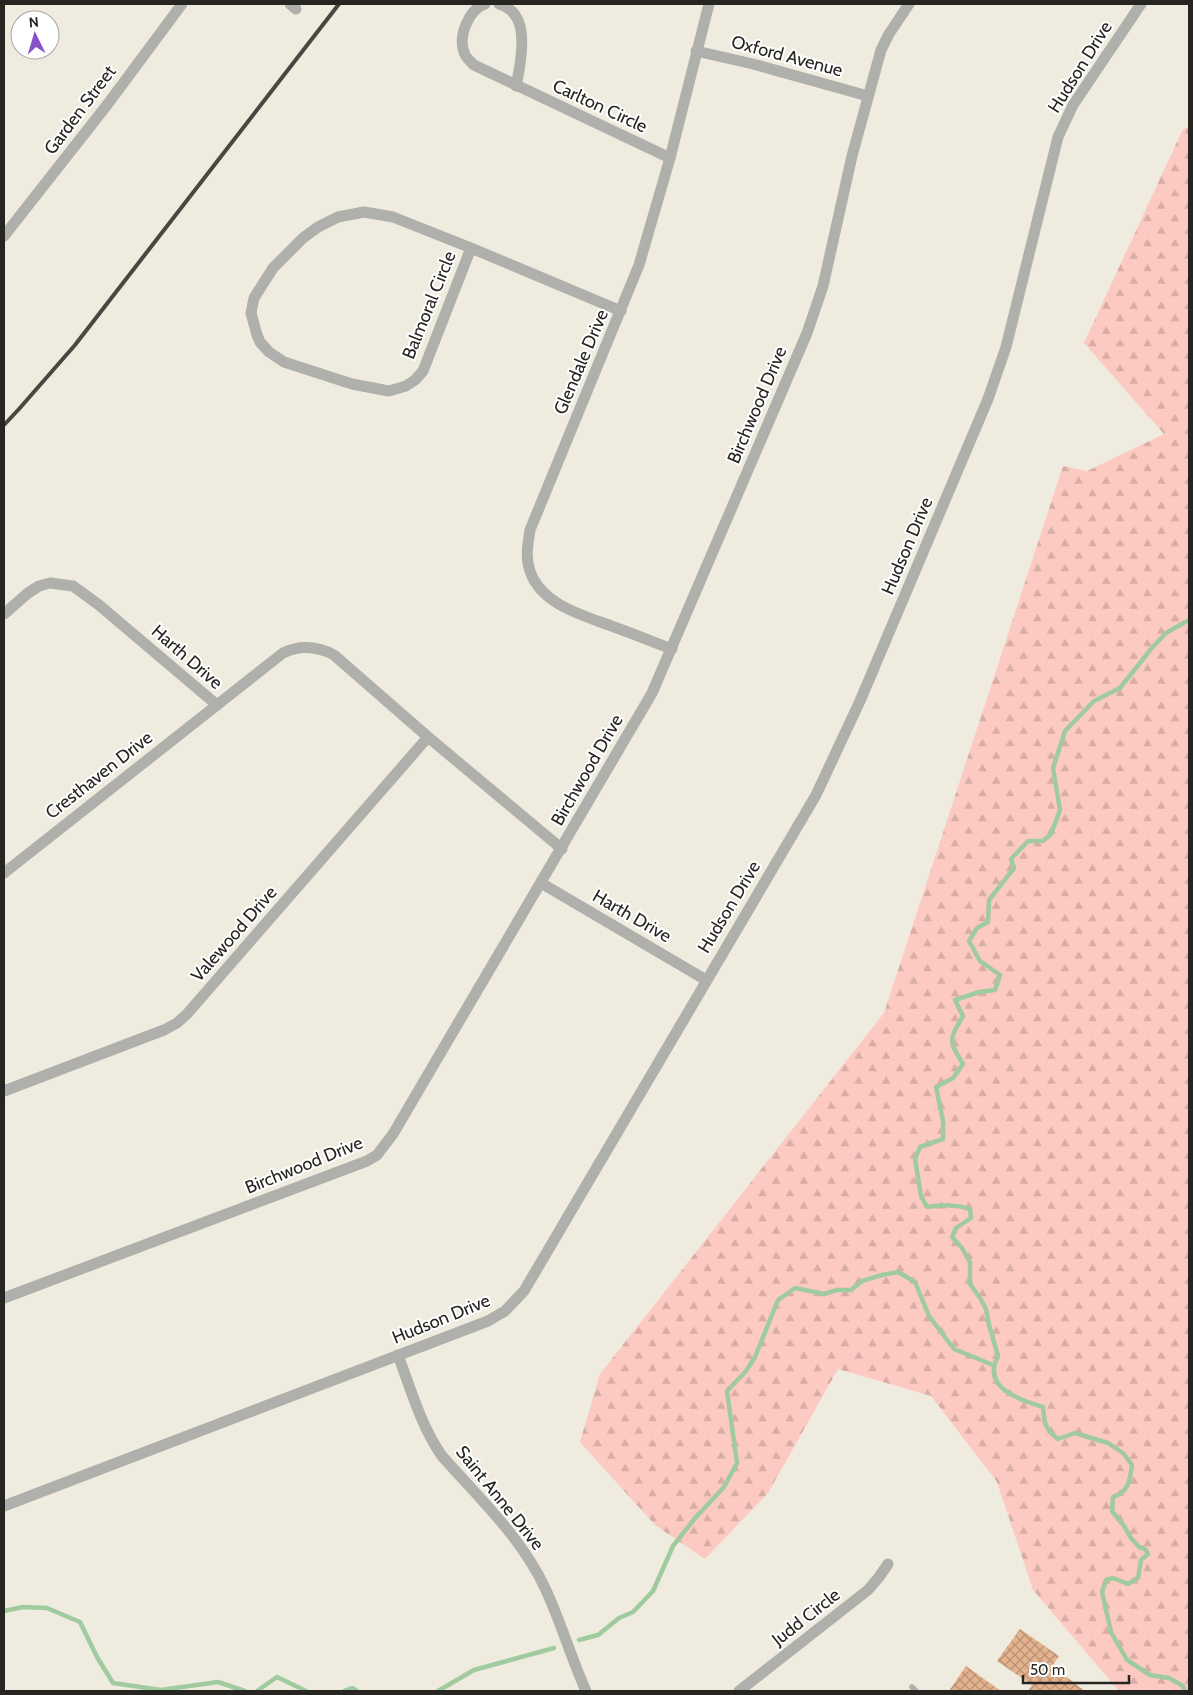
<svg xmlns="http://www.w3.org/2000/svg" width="1193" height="1695" font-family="Cabin,sans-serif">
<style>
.forest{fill:url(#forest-firs)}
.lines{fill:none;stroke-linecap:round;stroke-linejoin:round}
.stream{stroke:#9fcb9f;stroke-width:4.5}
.building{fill:url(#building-cross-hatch)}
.lane{stroke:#afb0ab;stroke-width:5.5}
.street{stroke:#afb0ab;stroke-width:11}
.rail{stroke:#494742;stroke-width:4}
.labels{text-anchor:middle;stroke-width:4;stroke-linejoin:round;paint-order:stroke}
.street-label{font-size:18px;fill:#272521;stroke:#fff}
</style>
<defs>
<pattern id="forest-firs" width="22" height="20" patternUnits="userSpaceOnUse" patternTransform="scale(1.25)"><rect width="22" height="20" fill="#fccac2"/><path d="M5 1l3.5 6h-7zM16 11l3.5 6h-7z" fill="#d8ada6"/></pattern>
<pattern id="building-cross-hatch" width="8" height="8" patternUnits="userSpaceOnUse" patternTransform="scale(1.25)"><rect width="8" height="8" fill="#e4b38e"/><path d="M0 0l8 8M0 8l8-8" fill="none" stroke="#b99174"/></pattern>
</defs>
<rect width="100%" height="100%" fill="#f0ebdf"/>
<path class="forest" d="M1189 127V1691H1119L1033 1590 997 1482 931 1396 838 1369 768 1493 705 1559 655 1525 580 1442 600 1374 884 1013 1063 466 1087 471 1164 434 1084 343 1183 129Z"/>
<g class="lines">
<g class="stream">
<path d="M4 1611 23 1607 47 1608 80 1622 97 1657 113 1683 161 1690 218 1682 245 1691"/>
<path d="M579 1640 598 1635 619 1618 633 1612 653 1591 673 1546 696 1517 724 1487 737 1463 727 1391 746 1371 755 1357 778 1300 795 1288 824 1294 837 1290H851L862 1281 882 1275 898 1272 915 1282 929 1316 954 1349 993 1365"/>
<path d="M257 1691 277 1677 306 1691"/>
<path d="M344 1691 352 1688 357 1691"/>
<path d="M438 1691 474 1670 554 1648"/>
<path d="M1185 1691 1183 1686 1169 1678 1150 1675 1127 1660 1111 1632 1102 1592 1106 1580 1113 1578 1128 1584 1138 1578 1141 1560 1148 1554 1145 1549 1139 1547 1131 1538 1124 1526 1112 1511 1113 1497C1129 1492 1130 1480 1132 1465L1123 1453 1108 1443 1075 1433 1058 1439C1045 1429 1044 1423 1043 1407 1019 1400 981 1387 998 1356L989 1325 986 1309 980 1298 970 1284V1262L962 1248 952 1237 956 1228 971 1218 970 1209C955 1204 943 1205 927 1207L921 1196 915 1159 920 1147 943 1139V1121L936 1087 953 1078 963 1064C948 1040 949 1040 963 1016L955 1000 979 992 995 990 1000 975 980 961 969 941 977 928 988 922 989 900 1014 868 1011 859 1028 841H1043L1051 834 1060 810 1053 768 1065 731 1094 701 1120 688 1151 649 1166 633 1189 620"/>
</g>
</g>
<g class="building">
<path d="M1020 1629 1059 1656 1052 1666 1085 1691H1028L1032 1685 997 1661Z"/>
<path d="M966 1666 1001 1691H949Z"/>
</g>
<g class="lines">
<path class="lane" d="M912 1687 916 1691"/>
<g class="street">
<path d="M290 4 296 9"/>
<path d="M485 4C469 9 458 36 464 52 465 57 470 61 474 65L670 158"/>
<path d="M499 4C505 6 511 9 515 15 527 30 520 68 516 86"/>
<path d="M696 51 753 64 868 96"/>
<path d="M364 212 393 217 471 248 423 371 415 380 406 386 389 391 352 384 284 362 269 352 260 342 257 335 251 313 254 298 273 268 303 238 318 227 338 217Z"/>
<path d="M4 236 107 105 182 4"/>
<path d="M471 248 621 311"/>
<path d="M4 614 28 593 39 586 50 583 73 586 99 605 217 705"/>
<path d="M672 649C653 642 634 634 614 627 585 616 541 605 530 571 525 557 528 544 530 530L639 265 670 158 709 4"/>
<path d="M4 873 283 653C300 645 317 646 334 655L428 737 562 849"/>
<path d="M541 883 706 980"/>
<path d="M4 1091 164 1030 177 1023 187 1014 428 737"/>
<path d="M4 1298 367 1161 377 1155 393 1134 652 693 807 333 823 286 852 156 881 50 889 34 909 4"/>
<path d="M398 1355C411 1390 421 1426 442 1456 479 1498 522 1538 545 1588 561 1622 571 1658 586 1691"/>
<path d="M4 1506 488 1321 505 1311 524 1291 816 795 860 701 988 399 1006 347 1058 137 1073 105 1141 4"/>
<path d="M739 1691 868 1590 879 1577 888 1564"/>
</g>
<path class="rail" d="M4 425 19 409 75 345 339 4"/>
</g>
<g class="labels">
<g class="street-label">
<text transform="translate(787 56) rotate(15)" y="6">Oxford Avenue</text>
<text transform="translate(1080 67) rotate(-58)" y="6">Hudson Drive</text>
<text transform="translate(600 106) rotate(25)" y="6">Carlton Circle</text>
<text transform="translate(80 110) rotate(-53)" y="6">Garden Street</text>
<text transform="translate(429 305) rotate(-68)" y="6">Balmoral Circle</text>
<text transform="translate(581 362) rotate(-67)" y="6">Glendale Drive</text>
<text transform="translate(757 405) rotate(-67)" y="6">Birchwood Drive</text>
<text transform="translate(907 546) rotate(-67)" y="6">Hudson Drive</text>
<text transform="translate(187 657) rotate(41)" y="6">Harth Drive</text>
<text transform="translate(587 770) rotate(-60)" y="6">Birchwood Drive</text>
<text transform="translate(99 775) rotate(-38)" y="6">Cresthaven Drive</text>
<text transform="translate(729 907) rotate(-59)" y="6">Hudson Drive</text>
<text transform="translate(632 916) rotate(30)" y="6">Harth Drive</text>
<text transform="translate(234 934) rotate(-49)" y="6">Valewood Drive</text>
<text transform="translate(304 1165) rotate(-22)" y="6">Birchwood Drive</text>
<text transform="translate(441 1319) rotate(-22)" y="6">Hudson Drive</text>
<text transform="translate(500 1498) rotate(51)" y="6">Saint Anne Drive</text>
<text transform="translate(806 1617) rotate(-38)" y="6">Judd Circle</text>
</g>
</g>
<rect width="1193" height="1695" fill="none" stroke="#272521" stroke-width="10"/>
<g transform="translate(35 35) rotate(355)"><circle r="24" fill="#ffffff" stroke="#a9a8a6"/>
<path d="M0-4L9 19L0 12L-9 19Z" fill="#8852ca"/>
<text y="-8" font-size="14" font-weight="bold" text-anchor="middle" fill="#272521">N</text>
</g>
<path d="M1023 1675v8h106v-8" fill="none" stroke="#272521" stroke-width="2.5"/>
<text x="1030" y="1675" font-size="15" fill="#272521" stroke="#ffffff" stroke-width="4" paint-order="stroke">50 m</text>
</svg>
